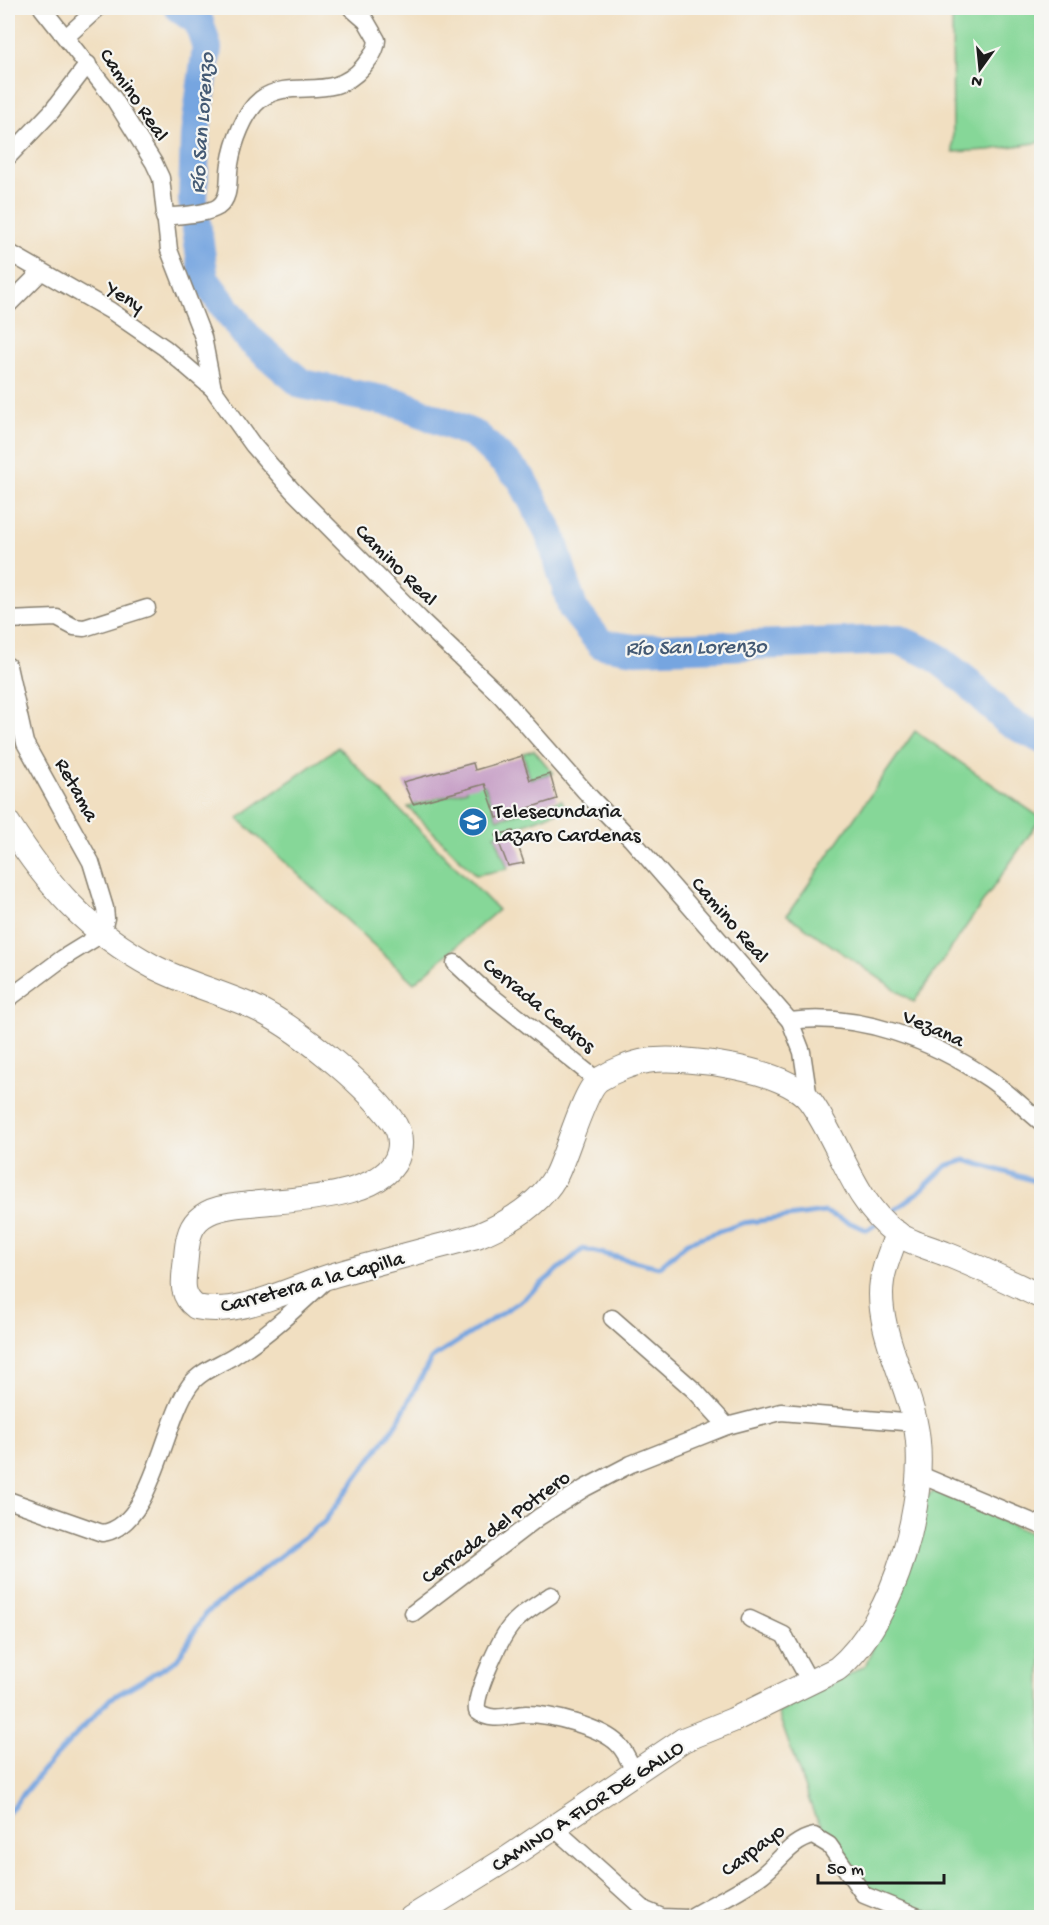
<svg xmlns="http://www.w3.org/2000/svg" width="1049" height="1925" font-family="'Gochi Hand',sans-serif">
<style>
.green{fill:#86d798;stroke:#517a5a;stroke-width:1.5}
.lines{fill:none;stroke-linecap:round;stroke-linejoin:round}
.stream{stroke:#76a5e0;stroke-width:5}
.river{stroke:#76a5e0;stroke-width:30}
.building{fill:#c8a2c7}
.street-casing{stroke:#867e6e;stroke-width:19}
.secondary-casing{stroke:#867e6e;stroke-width:26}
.street{stroke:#fff;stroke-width:16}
.secondary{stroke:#fff;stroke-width:24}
.labels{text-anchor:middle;stroke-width:4.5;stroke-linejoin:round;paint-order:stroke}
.street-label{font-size:21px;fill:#1c1c1c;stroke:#f6f6f2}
.poi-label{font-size:21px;fill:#1c1c1c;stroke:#f6f6f2;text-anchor:start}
.water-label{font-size:22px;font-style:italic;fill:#445a74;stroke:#f6f6f2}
</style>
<rect width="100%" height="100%" fill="#f6f6f2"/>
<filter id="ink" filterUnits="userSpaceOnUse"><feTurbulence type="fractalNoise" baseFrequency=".0167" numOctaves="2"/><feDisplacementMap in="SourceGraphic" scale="12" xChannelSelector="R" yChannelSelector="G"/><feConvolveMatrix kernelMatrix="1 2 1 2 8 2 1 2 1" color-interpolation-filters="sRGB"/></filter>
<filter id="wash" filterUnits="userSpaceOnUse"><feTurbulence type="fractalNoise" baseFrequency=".008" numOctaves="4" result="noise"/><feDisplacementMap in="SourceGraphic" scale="24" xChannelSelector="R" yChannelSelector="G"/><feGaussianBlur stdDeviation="1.35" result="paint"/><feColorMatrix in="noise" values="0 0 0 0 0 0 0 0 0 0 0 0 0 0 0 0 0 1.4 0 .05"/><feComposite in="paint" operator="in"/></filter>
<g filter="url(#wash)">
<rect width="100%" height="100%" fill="#f1dfc1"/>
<g class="green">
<path d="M952 8H1041V142L989 150 953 152Z"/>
<path d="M915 731 1041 818 914 1002 787 915Z"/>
<path d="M338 747 498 910 414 983 238 818Z"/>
<path d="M534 750 553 773 530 779 523 753Z"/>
<path d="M481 775 497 819 562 800 565 809 495 835 508 869 476 875 408 807 467 790 464 779Z"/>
<path d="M935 1491 1041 1538V1917H960L902 1905 862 1889 814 1814 778 1713 865 1666 913 1557 922 1498Z"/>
</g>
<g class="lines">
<g class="stream">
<path d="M886 1216 918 1193 946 1166 965 1160 1042 1183"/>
<path d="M8 1813 42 1771 110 1699 177 1660 205 1614 324 1522 397 1423 431 1359 522 1300 583 1249 659 1267 688 1242 743 1223 825 1212 867 1230 876 1224"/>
</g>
<path class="river" d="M179 8 199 22 207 48 195 135 193 200 204 279 249 339 302 384 401 404 477 436 521 478 551 536 573 609 601 644 635 649 899 640 933 655 969 683 1007 721 1042 739"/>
</g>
<g id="blocks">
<g class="building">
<path d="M522 756 530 780 550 774 557 799 497 818 485 784 413 804 403 782 473 763 475 770Z"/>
<path d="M513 831 524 863 508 866 496 835Z"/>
</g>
</g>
</g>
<g filter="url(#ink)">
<use href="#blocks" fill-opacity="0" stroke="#867e6e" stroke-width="1.5"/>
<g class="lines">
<g class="street-casing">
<g id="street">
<path d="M42 8 114 99 154 163 161 178 169 250 203 337 213 389 253 445 292 490 420 619 501 696 591 798 631 839 790 1021 802 1052 809 1099"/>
<path d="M66 37 98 8"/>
<path d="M8 157 52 111 88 64"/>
<path d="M164 217C179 215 205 215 218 207 232 197 227 178 230 164 233 144 244 112 261 99 294 76 331 104 363 67 370 58 376 52 377 40L366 21 351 8"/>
<path d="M8 252 111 311 165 348 213 389"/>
<path d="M8 305 40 273"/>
<path d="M8 620 57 618 74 627 84 628 147 608"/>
<path d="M8 666 25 743 91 862 105 908 106 918 102 934 63 958 8 999"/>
<path d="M455 963 484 990 597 1080"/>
<path d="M790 1021C859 1012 932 1040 989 1079 1008 1092 1024 1108 1042 1123"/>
<path d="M612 1318 695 1391 727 1426"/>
<path d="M918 1474 1042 1526"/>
<path d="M8 1500 102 1533C153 1527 163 1422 190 1385 200 1371 221 1364 235 1355 268 1335 296 1308 324 1282"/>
<path d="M551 1595C537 1605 520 1614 510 1627 499 1641 474 1695 477 1711 492 1723 509 1715 526 1714 550 1714 601 1727 618 1744 626 1752 630 1763 634 1772"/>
<path d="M413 1613 539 1517 585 1488 631 1464 727 1426 781 1412 916 1423"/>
<path d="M750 1619 784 1635 810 1682"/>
<path d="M553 1827 645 1910 662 1917 686 1918"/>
<path d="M689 1918C713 1903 740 1892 762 1875 779 1862 792 1840 814 1836L829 1845 864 1895 921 1918"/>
</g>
</g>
<g class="secondary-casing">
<g id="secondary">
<path d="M8 823C48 886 87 931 154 967 185 983 219 992 251 1006 294 1025 362 1081 391 1119 399 1129 402 1139 399 1152 388 1200 290 1199 250 1204 233 1206 211 1207 198 1220 186 1232 187 1251 185 1267 183 1283 181 1296 196 1307 242 1317 291 1287 334 1275 382 1261 430 1249 477 1236 506 1224 539 1205 555 1177 566 1158 584 1088 600 1079 613 1071 632 1063 647 1061 683 1055 788 1069 810 1101 840 1142 853 1202 896 1233 910 1243 931 1248 946 1254 979 1267 1010 1282 1042 1297"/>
<path d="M411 1918 508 1858 683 1740 733 1720 837 1669C895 1622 931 1494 915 1422 906 1379 875 1326 882 1281 884 1265 892 1249 897 1233"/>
</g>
</g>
<use href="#street" class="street"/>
<use href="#secondary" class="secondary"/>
</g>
</g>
<defs>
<g id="school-disc" transform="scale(1.5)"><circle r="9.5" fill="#1f6fb2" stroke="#f6f6f2"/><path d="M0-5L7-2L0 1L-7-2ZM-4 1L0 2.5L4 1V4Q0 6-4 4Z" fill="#fff"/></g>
</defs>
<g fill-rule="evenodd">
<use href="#school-disc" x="473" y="822"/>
</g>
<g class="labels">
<g class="street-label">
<text transform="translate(135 94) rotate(56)" y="7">Camino Real</text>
<text transform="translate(126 296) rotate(32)" y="7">Yeny</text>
<text transform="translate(397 564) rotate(45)" y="7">Camino Real</text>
<text transform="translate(78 789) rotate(61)" y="7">Retama</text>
<text transform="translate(731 919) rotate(49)" y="7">Camino Real</text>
<text transform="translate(540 1004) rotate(39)" y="7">Cerrada Cedros</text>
<text transform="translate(934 1027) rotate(24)" y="7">Vezana</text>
<text transform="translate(312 1281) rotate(-15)" y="7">Carretera a la Capilla</text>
<text transform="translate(495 1526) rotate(-36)" y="7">Cerrada del Potrero</text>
<text transform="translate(587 1805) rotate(-33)" y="7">CAMINO A FLOR DE GALLO</text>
<text transform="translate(752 1849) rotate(-37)" y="7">Carpayo</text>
</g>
<g class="poi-label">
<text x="494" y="817">Telesecundaria<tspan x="494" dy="24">Lazaro Cardenas</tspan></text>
</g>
<g class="water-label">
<text transform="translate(200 123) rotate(-86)" y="8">Río San Lorenzo</text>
<text transform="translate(696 645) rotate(-1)" y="8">Río San Lorenzo</text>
</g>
</g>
<rect width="1049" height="1925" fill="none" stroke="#f6f6f2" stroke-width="30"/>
<g transform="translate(980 69) rotate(195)" stroke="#f6f6f2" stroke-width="4.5" paint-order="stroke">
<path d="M0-4.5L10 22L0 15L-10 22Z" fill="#1c1c1c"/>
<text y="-9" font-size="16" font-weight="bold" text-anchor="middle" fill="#1c1c1c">N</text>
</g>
<path d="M818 1874v9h126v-9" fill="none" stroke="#1c1c1c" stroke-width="3"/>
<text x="827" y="1874" font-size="18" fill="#1c1c1c" stroke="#f6f6f2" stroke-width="4.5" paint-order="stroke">50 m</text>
</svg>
